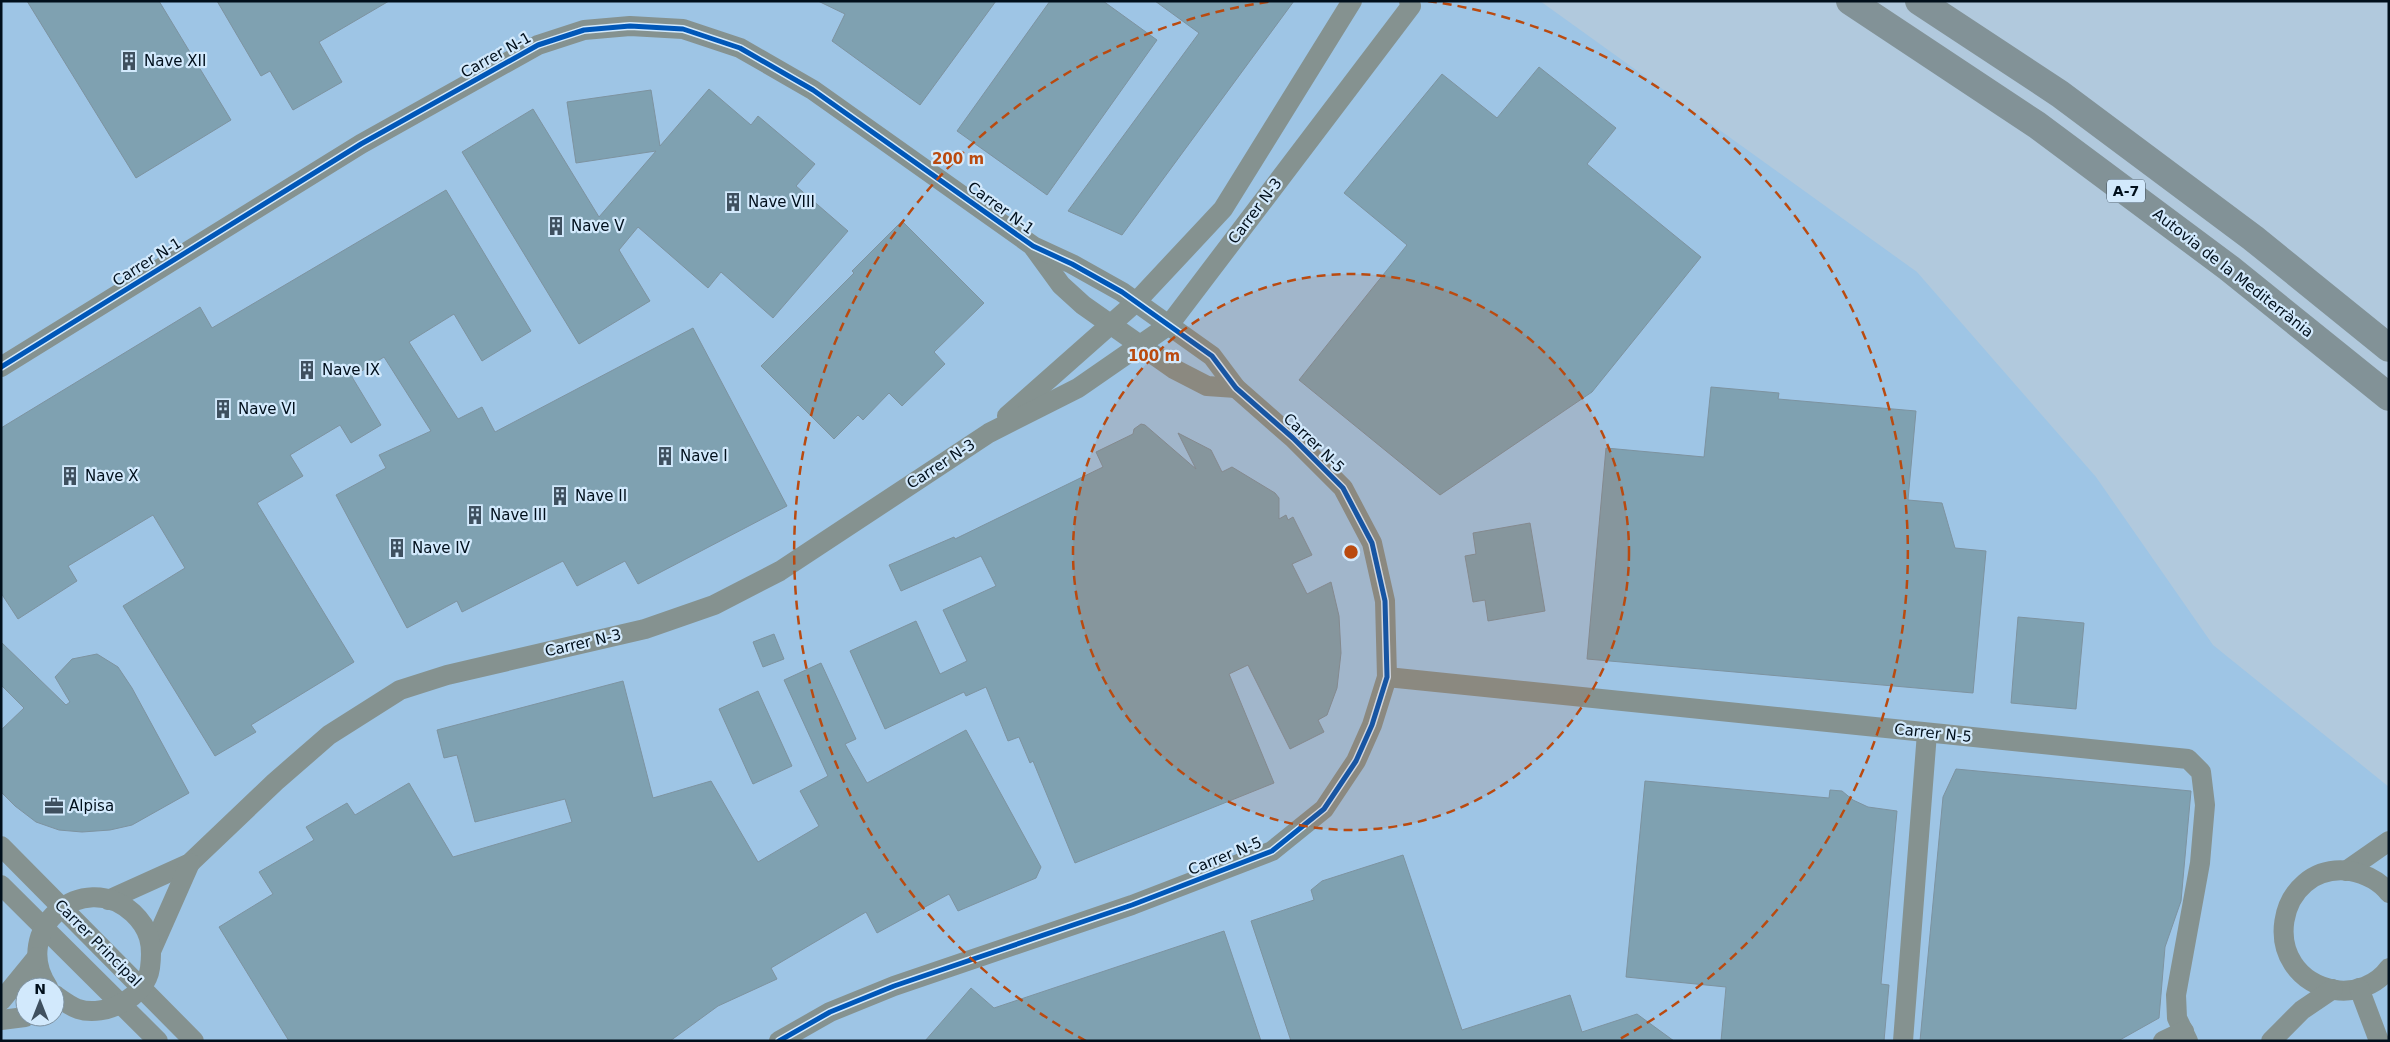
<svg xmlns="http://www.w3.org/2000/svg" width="2390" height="1042" font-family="'DejaVu Sans',sans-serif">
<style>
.built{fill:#9ec5e5;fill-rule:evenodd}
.building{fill:#7fa1b1;stroke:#7d93a0}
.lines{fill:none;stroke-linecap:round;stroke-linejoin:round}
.minor{stroke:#859290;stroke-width:20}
.highway{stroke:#829297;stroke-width:28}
.cycleway-casing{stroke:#d2e9fc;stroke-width:8}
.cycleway{stroke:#0057b8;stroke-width:5}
.ring{fill:none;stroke:#ba4a0f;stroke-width:2.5;stroke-dasharray:9 6}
.labels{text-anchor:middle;stroke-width:4.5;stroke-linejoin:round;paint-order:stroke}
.shield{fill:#d2e9fc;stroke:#40505e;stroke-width:1}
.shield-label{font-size:14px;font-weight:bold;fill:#010f1b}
.street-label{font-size:15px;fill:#010f1b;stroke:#d2e9fc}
.poi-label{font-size:15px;fill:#010f1b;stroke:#d2e9fc;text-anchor:start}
.centre{fill:#ba4a0f;stroke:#d2e9fc;stroke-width:2.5}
.ring-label{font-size:15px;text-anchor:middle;font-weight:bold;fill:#ba4a0f;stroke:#d2e9fc;stroke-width:4.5;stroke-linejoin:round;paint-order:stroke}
</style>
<rect width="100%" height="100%" fill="#b1c9dd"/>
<path class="built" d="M1 1H1540L1917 272 2096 477 2213 645 2389 787V1041H1ZM25 987H55V1017H25Z"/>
<g class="building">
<path d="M27 1H159L231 120 136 178Z"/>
<path d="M217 1H389L319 42 342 82 293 110 270 71 261 76Z"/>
<path d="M818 1H996L920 105 832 41 845 14Z"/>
<path d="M1050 1H1103L1157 40 1047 195 957 131Z"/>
<path d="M1155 1H1294L1122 235 1068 211 1199 33Z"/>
<path d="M1539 67 1616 128 1587 164 1701 257 1592 392 1440 495 1299 380 1407 245 1344 193 1442 74 1497 118Z"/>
<path d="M709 89 751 125 758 116 815 164 796 186 848 231 773 318 721 272 708 288 638 227 619 250 650 301 579 344 462 152 533 109 599 217 656 151 576 163 567 102 651 90 660 146Z"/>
<path d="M446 190 531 331 482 361 454 314 409 342 458 419 482 407 495 432 693 328 787 506 638 584 625 561 577 586 563 561 462 612 457 601 407 628 336 495 386 468 379 455 431 431 384 357 352 377 381 425 351 443 340 425 290 455 303 476 257 503 354 662 251 725 256 732 215 756 123 606 185 568 153 515 68 566 77 581 18 619 1 593V428L200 307 212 328Z"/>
<path d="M902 221 984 303 934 352 945 364 902 406 889 393 863 420 858 415 834 439 761 366 854 273 852 271Z"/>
<path d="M1711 387 1779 393 1778 399 1916 411 1908 500 1942 503 1955 548 1986 551 1973 693 1587 659 1606 448 1704 457Z"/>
<path d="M1141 424 1145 425 1196 469 1178 433 1211 450 1222 472 1232 467 1275 493 1279 498V519L1286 515 1288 520 1293 517 1312 555 1292 564 1307 594 1331 582 1339 616 1341 653 1337 688 1327 715 1318 720 1324 732 1290 749 1248 665 1229 674 1274 783 1075 863 1033 761 1030 763 1019 737 1008 741 986 687 966 696 964 692 885 729 850 651 916 621 940 674 967 661 943 610 996 586 981 556 901 591 889 565 954 537 955 539 1103 467 1096 452 1133 434 1134 429Z"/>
<path d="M1530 523 1545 611 1488 621 1485 600 1473 602 1465 556 1476 554 1473 533Z"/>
<path d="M2018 617 2084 623 2076 709 2011 703Z"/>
<path d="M774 634 784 659 763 667 753 642Z"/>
<path d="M1 642 66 705 70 702 55 677 72 659 97 654 118 667 132 688 189 793 132 825 110 830 82 832 59 830 36 822 15 806 1 792V730L24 708 1 685Z"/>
<path d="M821 663 856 739 845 744 867 783 966 730 1041 867 1036 878 958 911 949 894 877 933 866 912 771 968 777 979 718 1006 670 1041H289L219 927 273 894 259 872 314 840 306 827 347 803 355 815 409 783 453 857 572 822 565 799 475 822 457 755 444 758 437 730 623 681 653 798 711 781 758 862 819 826 800 791 828 776 784 680Z"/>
<path d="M758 691 792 766 753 784 719 709Z"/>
<path d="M1956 769 2191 791 2181 901 2165 947 2159 1018 2118 1041H1920L1943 797Z"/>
<path d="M1645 781 1829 798 1830 790 1842 791 1853 800 1868 807 1897 811 1881 984 1889 985 1884 1041H1721L1726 987 1626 977Z"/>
<path d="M1403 855 1462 1030 1570 995 1582 1032 1637 1014 1674 1041H1291L1251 921 1314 900 1311 890 1322 881Z"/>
<path d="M1224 931 1261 1041H925L971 988 994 1008Z"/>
</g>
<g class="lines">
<g class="minor">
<path d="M1034 248 1061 285 1083 305 1174 369 1207 386 1236 388"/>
<path d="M1 367 361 144 538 45 584 30 630 26 683 29 740 48 813 90 1033 246 1072 264 1122 292 1212 356 1236 388 1293 438 1343 488 1372 543 1385 601 1387 677 1372 725 1356 761 1324 809 1272 851 1132 905 894 986 830 1012 779 1041"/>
<path d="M1007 416 1136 302 1223 209 1352 1"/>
<path d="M1387 677 2188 759 2201 772 2205 805 2200 863 2176 995 2177 1018 2188 1041"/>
<path d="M1 846 194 1041"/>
<path d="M2346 871 2389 841"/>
<path d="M1 885 158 1041"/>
<path d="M2389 893C2379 880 2365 874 2350 871 2275 861 2255 975 2335 990 2355 993 2377 985 2389 968"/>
<path d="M108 900 190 863 275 782 329 735 400 690 447 675 645 629 714 605 780 571 989 433 1078 388 1169 325 1411 6 1409 1"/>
<path d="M152 949 190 863"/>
<path d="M48 987C10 931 82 867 133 913 150 929 153 945 150 968 146 997 105 1018 78 1009 70 1006 62 1000 55 995"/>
<path d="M2359 988 2379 1041"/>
<path d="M1 1001 37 957"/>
<path d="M1 1020 25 1017"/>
<path d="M1903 1041 1927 733"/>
<path d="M2163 1041 2184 1031"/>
<path d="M2271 1041 2302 1010 2333 989"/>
</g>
<g class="highway">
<path d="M1850 1 2037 125 2229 268 2389 397"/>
<path d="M1919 1 2060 94 2253 238 2389 348"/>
</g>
<g class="cycleway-casing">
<path id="cycleway" d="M1 367 361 144 538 45 584 30 630 26 683 29 740 48 813 90 1033 246 1072 264 1122 292 1212 356 1236 388 1293 438 1343 488 1372 543 1385 601 1387 677 1372 725 1356 761 1324 809 1272 851 1132 905 894 986 830 1012 779 1041"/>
</g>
<use href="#cycleway" class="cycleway"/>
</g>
<circle cx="1351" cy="552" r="278" fill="#ba4a0f" fill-opacity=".12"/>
<g class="ring">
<circle cx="1351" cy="552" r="278"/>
<path d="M1086 1041A556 556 0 0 1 1274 1M1428 1A556 556 0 0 1 1616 1041"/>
</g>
<defs>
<g id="building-bare" transform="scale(1.5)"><path d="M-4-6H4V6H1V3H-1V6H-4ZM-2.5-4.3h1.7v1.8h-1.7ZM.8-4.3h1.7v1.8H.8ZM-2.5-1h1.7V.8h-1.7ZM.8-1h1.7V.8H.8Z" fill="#3f505f" stroke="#d2e9fc" stroke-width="2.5" paint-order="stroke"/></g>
<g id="office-bare" transform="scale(1.5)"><path d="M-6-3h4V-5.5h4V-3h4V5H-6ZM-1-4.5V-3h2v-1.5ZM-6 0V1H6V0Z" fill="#3f505f" stroke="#d2e9fc" stroke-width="2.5" paint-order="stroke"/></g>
</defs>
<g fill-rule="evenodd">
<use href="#building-bare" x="129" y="61"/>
<use href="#building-bare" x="733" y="202"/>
<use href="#building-bare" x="556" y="226"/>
<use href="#building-bare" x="307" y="370"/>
<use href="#building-bare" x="223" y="409"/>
<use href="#building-bare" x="665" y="456"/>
<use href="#building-bare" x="70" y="476"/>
<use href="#building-bare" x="560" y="496"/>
<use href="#building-bare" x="475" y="515"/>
<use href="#building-bare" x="397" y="548"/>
<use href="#office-bare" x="54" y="806"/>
</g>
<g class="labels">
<rect class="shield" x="2107" y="179.5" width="38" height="23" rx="4"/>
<g class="shield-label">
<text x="2126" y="196">A-7</text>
</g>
<g class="street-label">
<text transform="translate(496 55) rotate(-29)" y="5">Carrer N-1</text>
<text transform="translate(1001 208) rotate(36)" y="5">Carrer N-1</text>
<text transform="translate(1255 211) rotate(-53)" y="5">Carrer N-3</text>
<text transform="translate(147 262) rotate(-32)" y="5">Carrer N-1</text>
<text transform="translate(2233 273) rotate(38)" y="5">Autovia de la Mediterrània</text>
<text transform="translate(1314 443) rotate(44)" y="5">Carrer N-5</text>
<text transform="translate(941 464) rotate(-33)" y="5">Carrer N-3</text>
<text transform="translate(583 643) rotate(-13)" y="5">Carrer N-3</text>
<text transform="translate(1933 733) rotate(6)" y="5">Carrer N-5</text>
<text transform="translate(1225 856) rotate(-22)" y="5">Carrer N-5</text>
<text transform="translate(98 943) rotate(45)" y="5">Carrer Principal</text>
</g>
<g class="poi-label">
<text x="144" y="66">Nave XII</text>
<text x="748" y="207">Nave VIII</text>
<text x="571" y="231">Nave V</text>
<text x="322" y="375">Nave IX</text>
<text x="238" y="414">Nave VI</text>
<text x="680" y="461">Nave I</text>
<text x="85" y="481">Nave X</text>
<text x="575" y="501">Nave II</text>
<text x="490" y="520">Nave III</text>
<text x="412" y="553">Nave IV</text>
<text x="69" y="811">Alpisa</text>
</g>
</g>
<circle cx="1351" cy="552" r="8" class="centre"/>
<g class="ring-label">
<text x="958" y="164">200 m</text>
<text x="1154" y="361">100 m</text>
</g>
<rect width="2390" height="1042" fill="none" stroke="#010f1b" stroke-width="5"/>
<g transform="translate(40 1002)"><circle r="24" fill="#d2e9fc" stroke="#7e92a2"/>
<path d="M0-4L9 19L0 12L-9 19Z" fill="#3f505f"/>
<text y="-8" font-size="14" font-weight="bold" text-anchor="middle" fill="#010f1b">N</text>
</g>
</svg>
